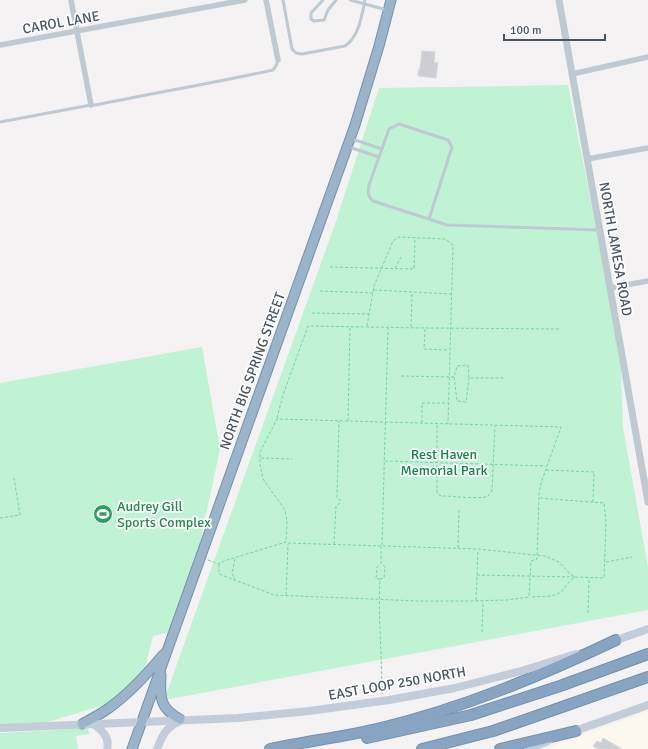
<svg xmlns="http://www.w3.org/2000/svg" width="648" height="749" font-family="Signika,sans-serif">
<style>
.commercial{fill:#fdf8ed}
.green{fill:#bff3d3}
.building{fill:#ccced4;stroke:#d6d8dd}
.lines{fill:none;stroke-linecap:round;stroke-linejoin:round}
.trunk-casing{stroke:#7290af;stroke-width:11}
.motorway-casing{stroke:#7290af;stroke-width:12}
.path{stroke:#75d3a4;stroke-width:1;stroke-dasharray:3 2;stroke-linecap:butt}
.service{stroke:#bfc9d2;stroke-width:3}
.minor{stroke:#bfc9d2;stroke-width:5.5}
.tertiary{stroke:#bfc9d2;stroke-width:7}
.secondary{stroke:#c2cdd9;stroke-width:8}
.trunk{stroke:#9cb4ca;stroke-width:9}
.motorway{stroke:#87a5c3;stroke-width:10}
.labels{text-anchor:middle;stroke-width:3.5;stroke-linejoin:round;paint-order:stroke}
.street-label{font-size:14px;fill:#485561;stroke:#fff}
.park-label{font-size:14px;fill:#128349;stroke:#fff}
.leisure-label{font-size:14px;fill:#27864d;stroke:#fff;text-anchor:start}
</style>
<rect width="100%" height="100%" fill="#f4f2f2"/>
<path class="commercial" d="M648 711V749H545Z"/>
<g class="green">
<path d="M568 85 606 279 621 370 623 428 648 567V610L164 700 334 227 379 88Z"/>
<path d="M202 347 220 449 192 580 174 631 153 636 145 668 117 701 41 724H0V383Z"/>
<path d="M88 728 89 734 76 736 78 749H0V733Z"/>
</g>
<g class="building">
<path d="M422 51 435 52 434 62 438 63 436 78 418 76 419 69H420Z"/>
<path d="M603 738 622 749H598L593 746 597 741 601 743Z"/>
</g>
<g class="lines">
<g class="trunk-casing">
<g id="trunk">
<path d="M161 675C160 697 159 708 180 719"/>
<path d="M82 724C91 719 101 714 109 708 129 694 147 674 163 655"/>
<path d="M132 749 355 125 379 46 391 0"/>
</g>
</g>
<g class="motorway-casing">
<g id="motorway">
<path d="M367 738 471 715 560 686 648 654"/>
<path d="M270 749C307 741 344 737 381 728 463 708 540 676 616 640"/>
<path d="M422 749 493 731 648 677"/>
<path d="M500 749 576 731"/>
</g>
</g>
<g class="path">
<path d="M330 267 414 269 415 239"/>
<path d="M395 268 401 257"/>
<path d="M374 290 451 294"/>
<path d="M320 291 373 293"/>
<path d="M312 313 369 314"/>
<path d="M367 326 374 286 393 241 399 237 445 239 453 245 448 424"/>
<path d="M411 327 412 293"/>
<path d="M425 329 424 349 448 350"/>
<path d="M401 376 454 377 457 366 468 365 469 378H505"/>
<path d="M454 377 457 401 466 402 469 378"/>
<path d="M277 418 283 395 308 326 425 328 559 329"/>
<path d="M348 421 350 327"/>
<path d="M422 423V403H448"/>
<path d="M437 425V493L441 496C454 496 473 499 485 497 489 496 490 494 492 490L495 426"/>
<path d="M261 458 292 459"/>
<path d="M385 461 546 466"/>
<path d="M546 470 594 472 593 502"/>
<path d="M0 518 20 515 14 478"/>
<path d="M288 543 478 549 545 556 559 562 570 574 575 577 604 578 606 523 604 503 539 498"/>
<path d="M334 544 336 506 340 503V500L337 498 339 421"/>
<path d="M382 545 388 328"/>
<path d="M381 546V563L385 567 384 578 380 579C378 618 382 656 382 694"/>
<path d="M458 548 459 509"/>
<path d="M235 559 232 573 235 580"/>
<path d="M208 560 219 564 224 561 286 542 287 522 285 510 263 479 260 465V452L277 419 561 427 541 483 539 495 537 559 531 561 529 597 507 600 469 601H418L274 595 219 574V564"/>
<path d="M606 562 632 557"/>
<path d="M477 575 575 577C569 581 566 586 562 591 554 598 541 596 531 597"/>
<path d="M380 579H376L377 567 380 564"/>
<path d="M286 595 288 544"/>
<path d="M476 600 478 550"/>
<path d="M588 613 589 578"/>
<path d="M482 632 483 601"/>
</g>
<g class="service">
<path d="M283 0 292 49 296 53 302 54 345 46C359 37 362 15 365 0"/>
<path d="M323 0 311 13V19L314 21 324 20 328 10 336 0"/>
<path d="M350 0 387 10"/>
<path d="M0 122 91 105H96C154 93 214 83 273 70L276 66 278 60"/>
<path d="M352 139 382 149"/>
<path d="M349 147 379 157"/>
<path d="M429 219 452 147 448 140 399 124 389 129 369 185C368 191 367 196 373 201L447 225 599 230"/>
</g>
<g class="minor">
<path d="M71 0 91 105"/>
<path d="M266 0 278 60"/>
<path d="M0 45 245 0"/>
<path d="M572 74 648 57"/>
<path d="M587 159 648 148"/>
<path d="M610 288 648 281"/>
</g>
<path class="tertiary" d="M559 0 648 502"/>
<g class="secondary">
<path d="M611 642 648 629"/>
<path d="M93 724C102 730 110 737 107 749"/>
<path d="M0 728 238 718 309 711 389 700 455 688 521 671 576 654"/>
<path d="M572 732 648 705"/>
<path d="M157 749C162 736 166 727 180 721"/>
<path d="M528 749 548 741"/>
</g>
<use href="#trunk" class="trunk"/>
<use href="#motorway" class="motorway"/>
</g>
<defs>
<g id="stadium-disc" transform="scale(1)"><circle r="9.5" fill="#2e9e5b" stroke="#fff"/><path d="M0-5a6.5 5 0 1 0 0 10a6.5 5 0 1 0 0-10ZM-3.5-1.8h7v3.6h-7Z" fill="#fff"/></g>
</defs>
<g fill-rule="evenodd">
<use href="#stadium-disc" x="103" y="514"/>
</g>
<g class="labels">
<g class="street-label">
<text transform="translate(61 22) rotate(-10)" y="5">CAROL LANE</text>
<text transform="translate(616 249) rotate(80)" y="5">NORTH LAMESA ROAD</text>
<text transform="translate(252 371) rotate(-70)" y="5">NORTH BIG SPRING STREET</text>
<text transform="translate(397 683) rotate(-10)" y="5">EAST LOOP 250 NORTH</text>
</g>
<g class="park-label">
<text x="444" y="459">Rest Haven<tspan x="444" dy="16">Memorial Park</tspan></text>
</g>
<g class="leisure-label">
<text x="117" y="511">Audrey Gill<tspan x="117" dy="16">Sports Complex</tspan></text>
</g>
</g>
<path d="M504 34v6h101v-6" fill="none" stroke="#485561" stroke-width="2"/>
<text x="510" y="34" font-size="12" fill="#485561" stroke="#ffffff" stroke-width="3" paint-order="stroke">100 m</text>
</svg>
